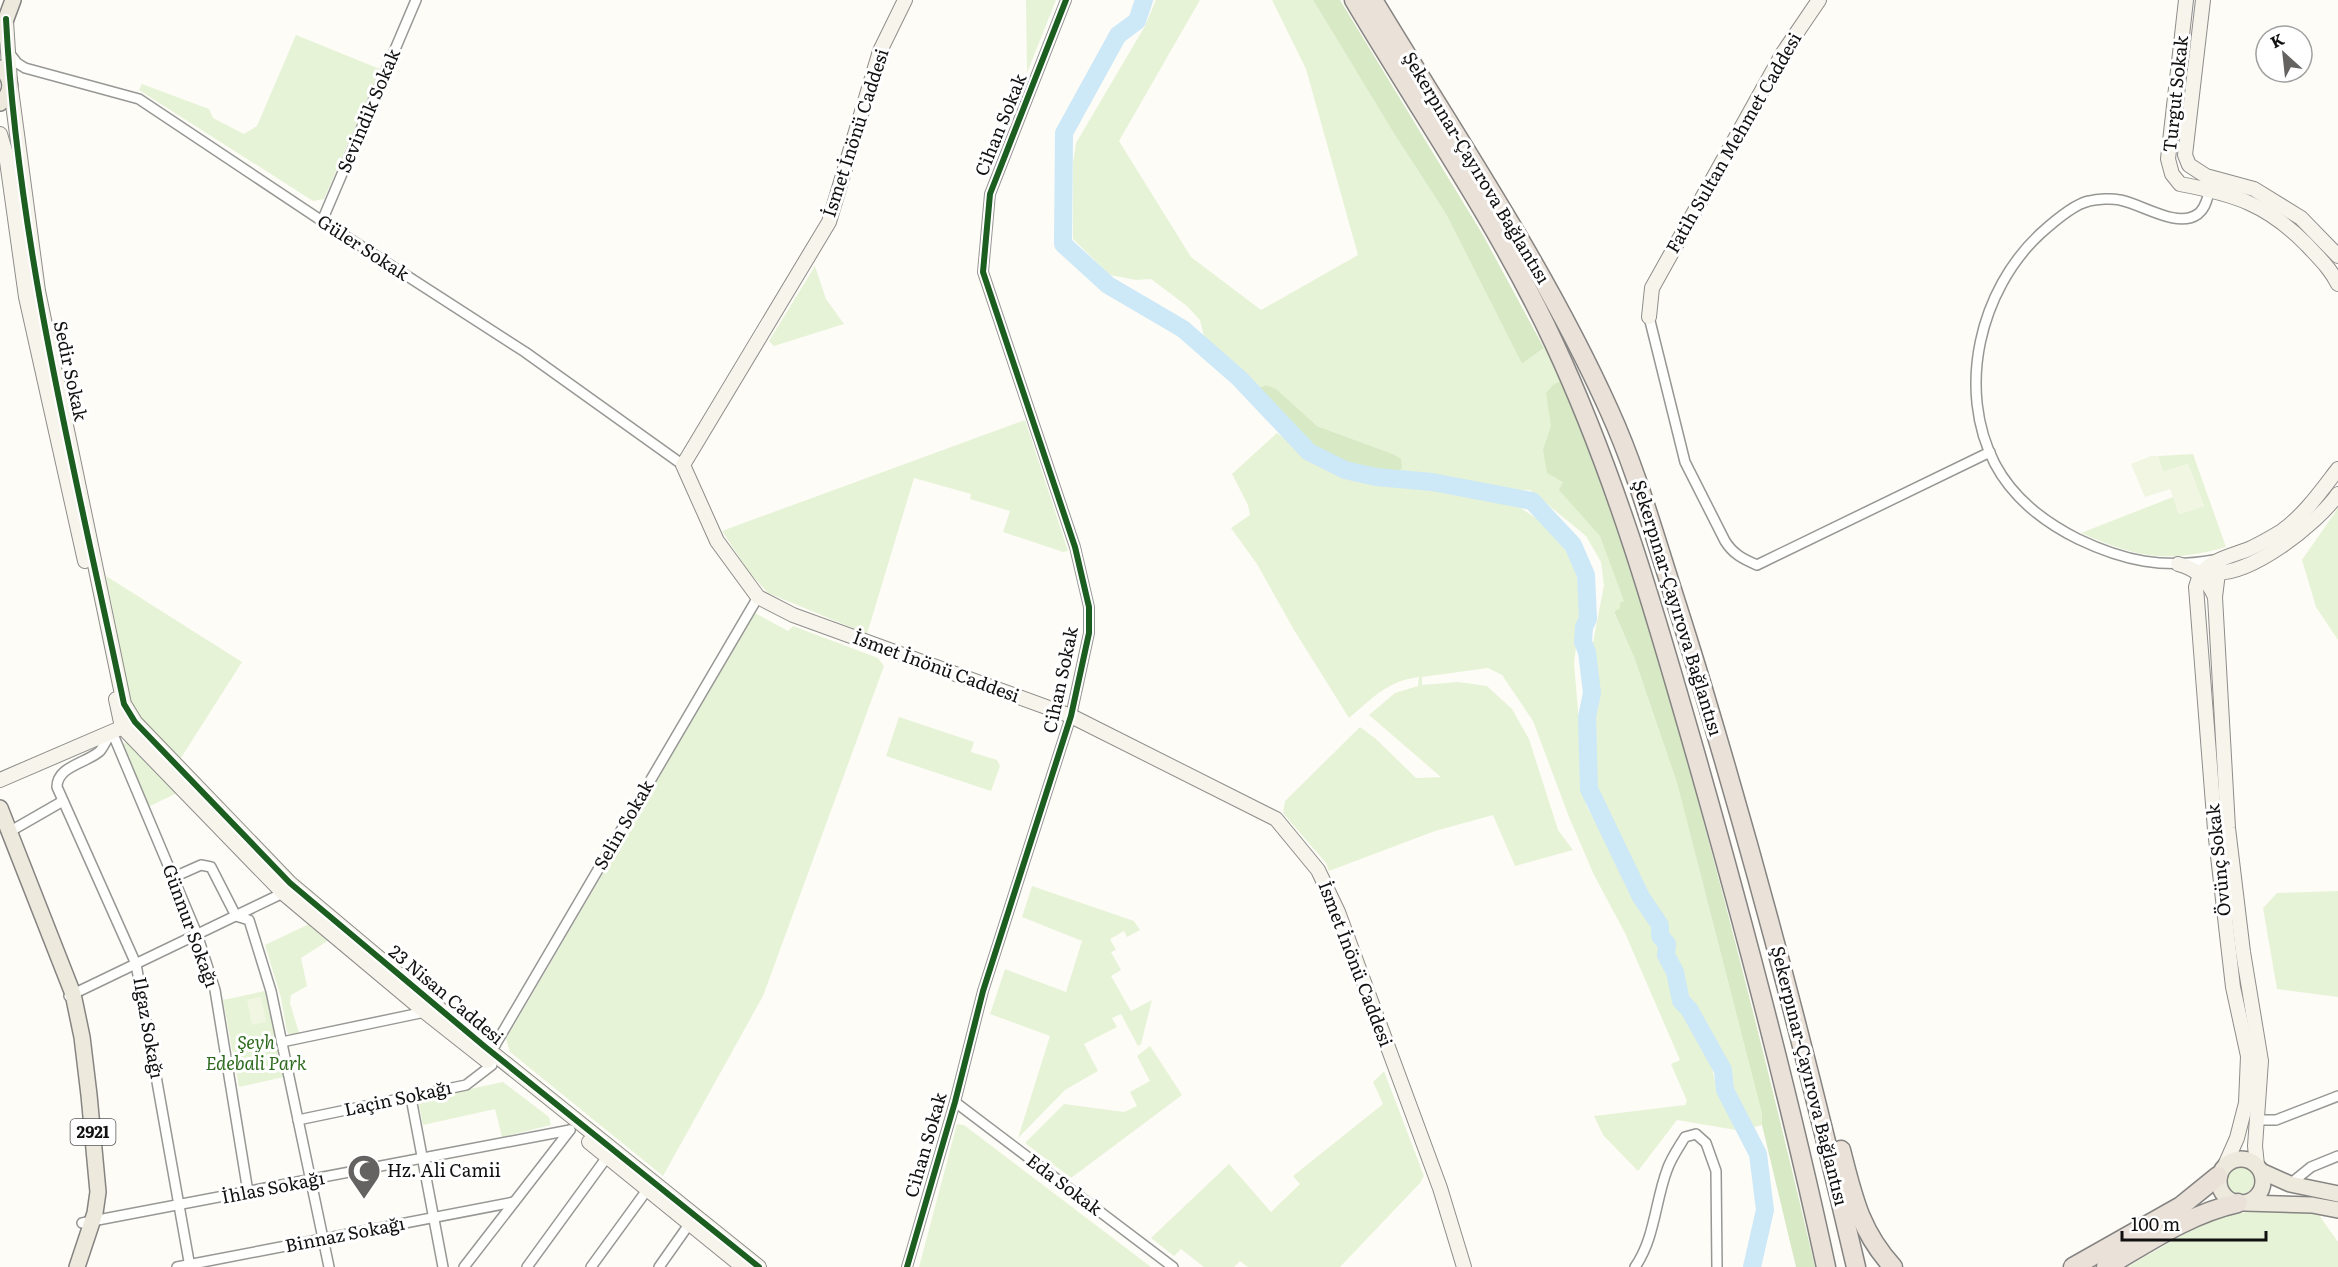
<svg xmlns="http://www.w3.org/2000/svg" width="2338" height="1267" font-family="Literata,serif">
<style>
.green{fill:#e7f3d7}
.forest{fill:#d8eac5}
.pitch{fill:#f0f6e1}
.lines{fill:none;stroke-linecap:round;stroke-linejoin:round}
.river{stroke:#cde8f7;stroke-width:18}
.street-casing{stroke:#979795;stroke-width:12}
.secondary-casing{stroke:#8e8d8b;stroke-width:16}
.primary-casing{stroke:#858482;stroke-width:18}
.highway-casing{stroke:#858482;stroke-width:21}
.street{stroke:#fffffe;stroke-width:9}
.secondary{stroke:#f6f4eb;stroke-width:14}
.primary{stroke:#ede9dc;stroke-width:15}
.highway{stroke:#eae1d8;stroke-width:18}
.cycleway-casing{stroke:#fff;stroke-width:10}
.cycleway{stroke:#1b5e20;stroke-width:6}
.labels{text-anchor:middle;stroke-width:6;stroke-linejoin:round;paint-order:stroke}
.shield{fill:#fff;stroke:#585858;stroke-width:1.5}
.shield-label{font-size:16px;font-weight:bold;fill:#111}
.street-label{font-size:18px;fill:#111;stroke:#fff}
.park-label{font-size:18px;font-style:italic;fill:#2f6b1f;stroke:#fff}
.poi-label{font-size:18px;fill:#111;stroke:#fff;text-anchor:start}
</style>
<rect width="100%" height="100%" fill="#fdfcf7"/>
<g class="green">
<path d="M1026 0H1056L1027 73Z"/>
<path d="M1156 0H1200L1119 141 1191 257 1261 310 1358 255 1306 69 1272 0H1313L1393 132 1446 214 1522 364 1546 347 1589 451 1638 595 1614 613 1634 657 1677 783 1762 1114V1125L1747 1129 1732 1098 1724 1065 1714 1043 1686 997 1671 943 1665 935 1664 924 1636 879 1622 846 1594 791 1596 781 1595 740 1592 719 1595 697 1591 662 1592 648 1604 585 1601 562 1586 536 1530 490H1499L1395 474 1402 467 1393 454 1317 426 1266 385 1257 389 1204 336 1200 320 1187 306 1151 279 1136 280 1110 275 1073 239V163L1076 143 1145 26Z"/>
<path d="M296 35 380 69 324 199 313 201 139 90 142 84 209 109 213 118 244 134 257 126Z"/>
<path d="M815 266 826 299 844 324 774 346 769 341Z"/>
<path d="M1025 420 1068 551 1063 552 1003 532 1010 511 970 499 971 494 914 478 867 634 768 593 749 572 722 531Z"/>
<path d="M1277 433 1314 461 1377 484 1426 485 1507 499 1548 526 1575 564 1581 609 1574 663 1586 805 1650 920 1652 931 1659 944 1676 1002 1710 1059 1717 1089 1736 1130 1677 1120 1638 1171 1603 1135 1594 1116 1685 1105 1687 1101 1671 1064 1680 1060 1625 933 1594 875 1569 817 1533 721 1502 675 1488 668 1422 677V685L1458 682 1487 686 1512 709 1529 739 1558 830 1573 850 1515 866 1493 815 1435 831 1329 871 1326 863 1283 813 1285 801 1360 727 1376 739 1416 778 1441 777 1369 715 1395 693 1418 686 1419 677C1387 681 1373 698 1349 718L1294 630 1257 564 1231 528 1250 515 1248 505 1232 474Z"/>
<path d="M2193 454 2226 547C2167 564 2136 557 2081 533L2173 497 2179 514 2204 506 2188 464 2163 472 2158 456Z"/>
<path d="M2338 508V640L2316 607 2302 560Z"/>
<path d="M106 576 242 662 179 761 140 718 130 699Z"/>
<path d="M755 613 788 631 793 626 878 658 884 666 763 996 663 1176 510 1052 506 1039Z"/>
<path d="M899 717 974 742 971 752 997 760 1000 766 991 791 886 756Z"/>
<path d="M126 742 177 793 148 807 121 745Z"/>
<path d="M1032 886 1134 921 1140 930 1127 937 1124 931 1110 939 1116 950 1111 952 1121 970 1111 976 1131 1011 1152 1000 1141 1044 1138 1046 1121 1014 1112 1018 1117 1027 1084 1044 1098 1071 1065 1090 1018 1138 1050 1036 990 1014 1005 969 1066 992 1082 941 1022 917Z"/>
<path d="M2338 891V997L2277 989 2263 908 2277 893Z"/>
<path d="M309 924 329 940 301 958 307 986 291 995 290 1003 299 1033 291 1036 287 1032 281 998 265 945Z"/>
<path d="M265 991 284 1077 239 1087 223 1000Z"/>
<path d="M1150 1046 1182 1095 1071 1178 1025 1143 1064 1104 1124 1112 1137 1106 1130 1092 1150 1081 1137 1056Z"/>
<path d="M1384 1071 1424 1176 1420 1183 1340 1267H1248L1240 1261 1234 1267H1204L1181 1249 1174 1256 1151 1238 1229 1164 1271 1212 1300 1184 1293 1176 1383 1104 1373 1082Z"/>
<path d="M503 1082 549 1117 551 1125 502 1137 495 1109 423 1125 418 1100Z"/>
<path d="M957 1124 964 1125 1151 1267H919Z"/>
<circle cx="2240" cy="1180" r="14"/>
<path d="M2262 1209 2298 1210 2319 1215 2338 1242V1267H2127L2193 1229 2226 1216Z"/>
</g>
<g class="forest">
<path d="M1313 0H1340L1483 235 1544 348 1522 364 1446 214 1393 132Z"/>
<path d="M1561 381C1614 508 1653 640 1690 772 1735 936 1776 1101 1815 1267H1796L1762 1125V1114L1677 783 1634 657 1614 612 1620 608V603L1624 601 1600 536 1559 490 1563 482 1547 473 1543 450 1551 426 1546 393 1553 385Z"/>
<path d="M1266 385 1276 389 1317 426 1393 454 1401 459 1402 468 1395 474H1382L1348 466 1309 447 1257 389Z"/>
</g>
<g class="pitch">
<path d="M2151 456H2158L2163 472 2188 464 2204 506 2179 514 2170 489 2145 497 2131 464Z"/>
<path d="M261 997 266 1022 252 1025 247 1000Z"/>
</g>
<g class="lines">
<path class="river" d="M1144 0 1137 21 1118 35 1064 133 1063 244 1108 285 1183 329 1239 378 1309 452 1345 470 1376 477 1432 482 1532 501 1573 545 1586 575 1588 619 1584 627 1583 642 1587 652 1592 693 1587 717 1589 789 1641 897 1660 925V936L1667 944 1666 955 1675 972 1681 1001 1689 1009 1723 1070 1725 1090 1758 1154 1765 1210 1752 1267"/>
<g class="street-casing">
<g id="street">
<path d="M10 54 17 63 25 68 139 99 322 221 525 352 683 465"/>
<path d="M2210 190C2207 198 2206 208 2198 214 2177 229 2142 204 2120 200 2112 198 2097 199 2089 201 2074 204 2051 224 2040 234 1980 290 1956 389 1995 464 2013 498 2044 522 2078 539 2124 561 2163 569 2214 560"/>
<path d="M322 221 416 0"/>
<path d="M1649 317 1685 462 1725 541C1733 554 1743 559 1757 565L1990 452"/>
<path d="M112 732 197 934 215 990 248 1192"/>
<path d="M110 734C107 739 104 746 100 751 87 763 57 766 57 787L136 964 190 1267"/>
<path d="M9 832 63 801"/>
<path d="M174 877 201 865 211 867 236 916 249 920 271 991 329 1267"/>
<path d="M69 996 283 893"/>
<path d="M282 1042 425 1012"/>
<path d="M491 1052 758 597"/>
<path d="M411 1098 443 1267"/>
<path d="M955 1102 1173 1267"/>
<path d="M298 1120 466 1085 492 1065"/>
<path d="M2257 1120H2276L2338 1096"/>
<path d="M2290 1184 2311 1167 2338 1156"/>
<path d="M82 1223 570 1130"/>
<path d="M177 1267 514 1202"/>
<path d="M464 1267 570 1130"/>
<path d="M527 1267 607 1157"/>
<path d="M591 1267 647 1190"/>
<path d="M659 1267 690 1223"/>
<path d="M907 1267 955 1102 983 991 1071 716 1089 633V607L1075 547 983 272 990 194 1066 0"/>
<path d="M1635 1267C1655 1238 1655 1202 1667 1170 1671 1158 1679 1147 1685 1137L1696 1134 1706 1143 1716 1171 1717 1267"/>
</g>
</g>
<g class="secondary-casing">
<g id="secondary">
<path d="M905 0 880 51 829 222 683 465 717 541 758 597 793 615 1071 716 1276 819 1318 870 1338 912 1440 1188 1464 1267"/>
<path d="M2186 0 2168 159 2172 174 2180 184C2234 194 2267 204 2307 245 2319 258 2330 268 2338 284"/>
<path d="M2203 0 2185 155 2189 165 2206 176 2254 189 2301 218 2338 256"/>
<path d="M6 21 10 82 38 291 124 704 135 722 290 883 484 1046 759 1267"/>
<path d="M0 134 6 154 26 297 85 561"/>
<path d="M1649 317 1652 288 1783 53 1819 0"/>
<path d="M2178 564C2197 569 2207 579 2215 597"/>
<path d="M2211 572C2248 579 2318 523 2338 494"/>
<path d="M2218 573 2215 597 2228 828 2243 952 2261 1061 2255 1146 2257 1165"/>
<path d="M116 699 122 727 283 893 425 1012 487 1061"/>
<path d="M0 780 130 724"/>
<path d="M589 1142 743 1267"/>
<path d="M2226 1163 2237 1138 2246 1103 2248 1056 2233 987 2215 830 2196 587C2202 560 2227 558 2249 549 2260 544 2272 537 2282 531 2305 514 2321 491 2338 469"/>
</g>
</g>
<g class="primary-casing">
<g id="primary">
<path d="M0 35 13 0"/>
<path d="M0 68C13 78 13 93 0 103"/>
<path d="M0 808 73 994 82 1037 89 1095 98 1192 95 1213 77 1267"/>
<circle cx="2241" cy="1181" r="22"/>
<path d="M2261 1171 2290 1184 2338 1194"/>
<path d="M2245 1203 2312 1205 2338 1210"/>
</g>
</g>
<g class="highway-casing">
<g id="highway">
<path d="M1354 0C1421 113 1498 223 1554 343 1616 476 1656 616 1696 756 1744 925 1789 1095 1826 1267"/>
<path d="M1373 0C1455 136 1544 266 1609 410 1630 456 1645 504 1660 552 1675 600 1691 648 1705 696 1762 886 1811 1074 1856 1267"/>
<path d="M1841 1150C1853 1197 1860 1231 1893 1267"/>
<path d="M2073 1267 2181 1206 2218 1176"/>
<path d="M2106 1267C2149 1242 2189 1214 2238 1203"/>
</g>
</g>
<use href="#street" class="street"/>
<use href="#secondary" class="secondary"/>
<use href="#primary" class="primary"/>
<use href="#highway" class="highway"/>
<g class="cycleway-casing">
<g id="cycleway">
<path d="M6 19C18 250 77 479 124 704L135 722 290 883 484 1046 759 1267"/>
<path d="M907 1267 955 1102 983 991 1071 716 1089 633V607L1075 547 983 272 990 194 1066 0"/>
</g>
</g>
<use href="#cycleway" class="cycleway"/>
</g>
<defs>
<g id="mosque-pin" transform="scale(1.725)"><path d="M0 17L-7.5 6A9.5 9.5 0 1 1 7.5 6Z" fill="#646362" stroke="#fff"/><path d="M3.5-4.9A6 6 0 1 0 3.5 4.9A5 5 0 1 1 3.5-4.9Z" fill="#fff"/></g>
</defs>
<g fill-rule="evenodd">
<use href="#mosque-pin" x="364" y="1171"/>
</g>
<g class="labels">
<rect class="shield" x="70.5" y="1119" width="45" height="26" rx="4.5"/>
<g class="shield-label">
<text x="93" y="1138">2921</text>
</g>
<g class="street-label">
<text transform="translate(2176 94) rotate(-84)" y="6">Turgut Sokak</text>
<text transform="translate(369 111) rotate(-67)" y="6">Sevindik Sokak</text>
<text transform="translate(1001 125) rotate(-68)" y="6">Cihan Sokak</text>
<text transform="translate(856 133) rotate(-72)" y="6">İsmet İnönü Caddesi</text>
<text transform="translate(1734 143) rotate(-60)" y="6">Fatih Sultan Mehmet Caddesi</text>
<text transform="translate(1476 168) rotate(59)" y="6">Şekerpınar-Çayırova Bağlantısı</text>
<text transform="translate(363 248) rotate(33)" y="6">Güler Sokak</text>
<text transform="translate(70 371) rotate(78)" y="6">Sedir Sokak</text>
<text transform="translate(1677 608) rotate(73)" y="6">Şekerpınar-Çayırova Bağlantısı</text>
<text transform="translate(936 667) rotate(20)" y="6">İsmet İnönü Caddesi</text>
<text transform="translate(1061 680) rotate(-78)" y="6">Cihan Sokak</text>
<text transform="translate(624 825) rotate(-60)" y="6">Selin Sokak</text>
<text transform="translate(2219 860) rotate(-96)" y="6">Övünç Sokak</text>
<text transform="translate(190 926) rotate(70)" y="6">Günnur Sokağı</text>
<text transform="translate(1355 964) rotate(69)" y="6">İsmet İnönü Caddesi</text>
<text transform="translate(446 995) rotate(40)" y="6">23 Nisan Caddesi</text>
<text transform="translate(148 1028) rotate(80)" y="6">Ilgaz Sokağı</text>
<text transform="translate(1809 1076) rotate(76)" y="6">Şekerpınar-Çayırova Bağlantısı</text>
<text transform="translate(398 1099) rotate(-12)" y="6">Laçin Sokağı</text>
<text transform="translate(926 1145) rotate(-74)" y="6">Cihan Sokak</text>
<text transform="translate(1064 1185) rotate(37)" y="6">Eda Sokak</text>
<text transform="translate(273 1188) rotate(-11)" y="6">İhlas Sokağı</text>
<text transform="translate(345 1235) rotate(-11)" y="6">Binnaz Sokağı</text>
</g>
<g class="park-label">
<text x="256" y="1049">Şeyh<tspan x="256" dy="21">Edebali Park</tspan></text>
</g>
<g class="poi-label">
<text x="387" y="1177">Hz. Ali Camii</text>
</g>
</g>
<g transform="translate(2284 54) rotate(333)"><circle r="28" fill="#ffffff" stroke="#a0a0a0" stroke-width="1.5"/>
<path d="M0-4.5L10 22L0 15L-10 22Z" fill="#646362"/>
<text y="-9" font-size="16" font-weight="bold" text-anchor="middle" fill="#111111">K</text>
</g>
<path d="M2122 1231v9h144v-9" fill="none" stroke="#111111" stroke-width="3"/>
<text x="2131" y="1231" font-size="18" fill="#111111" stroke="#ffffff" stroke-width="4.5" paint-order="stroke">100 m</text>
</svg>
